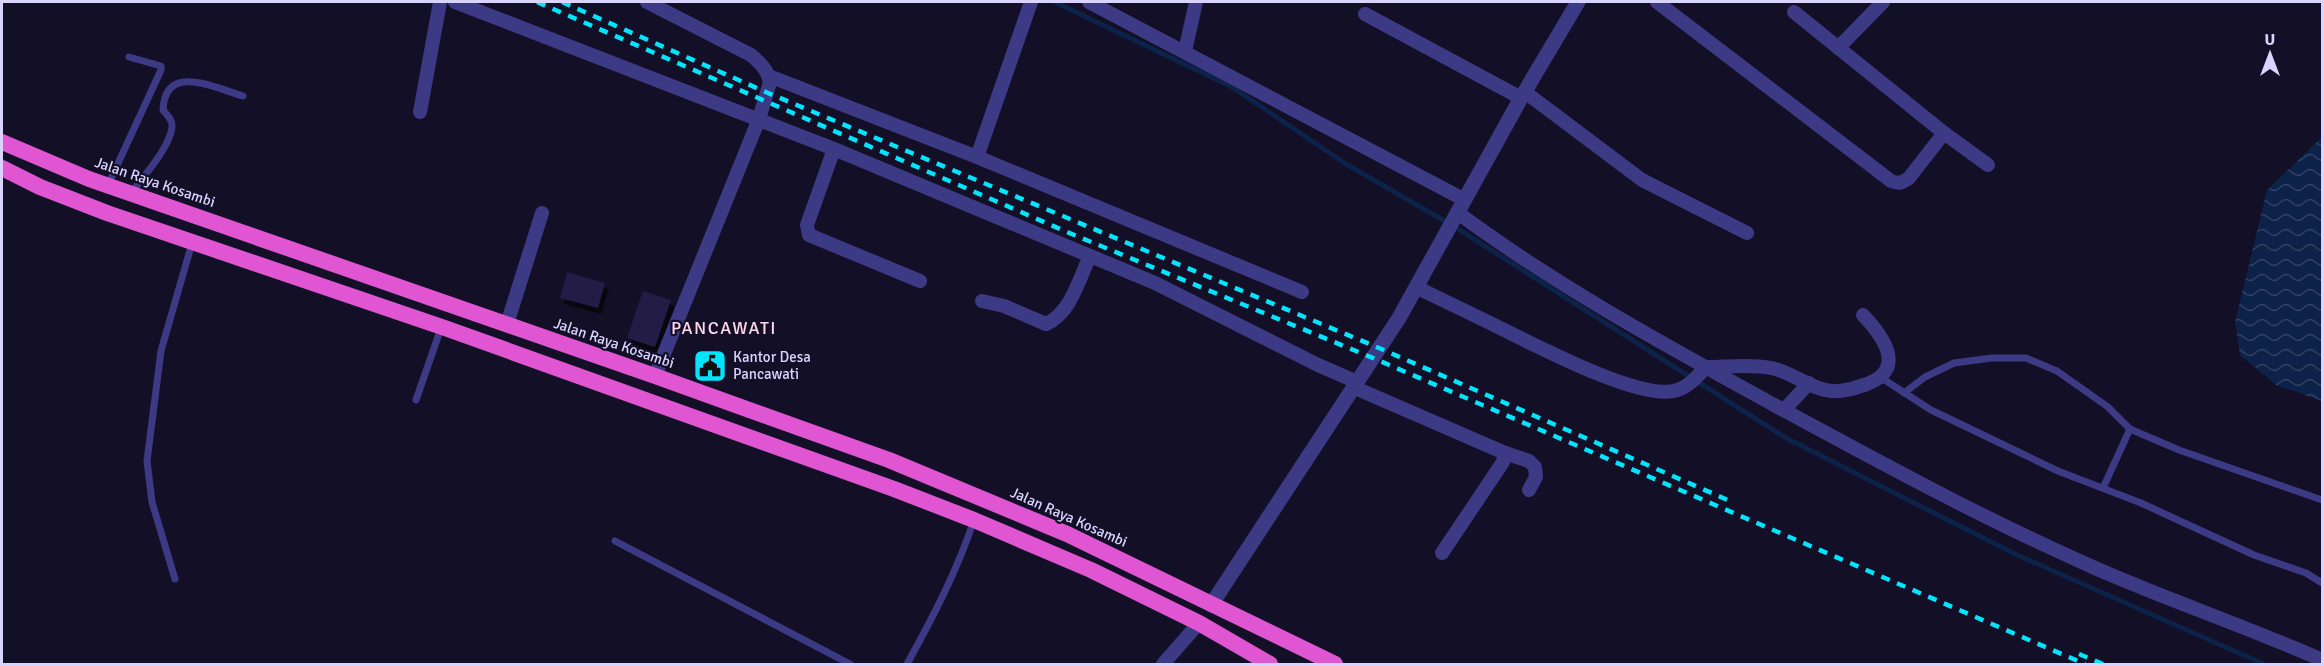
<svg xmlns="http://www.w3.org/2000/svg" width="2324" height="666" font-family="Signika,sans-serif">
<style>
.water{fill:url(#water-waves)}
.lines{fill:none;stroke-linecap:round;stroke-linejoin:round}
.stream{stroke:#0c2248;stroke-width:5}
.building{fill:#241b47;filter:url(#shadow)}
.service{stroke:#3d3a85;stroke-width:7}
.minor{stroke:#3d3a85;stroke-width:14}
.tertiary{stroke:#3d3a85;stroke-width:15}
.trunk{stroke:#e055d1;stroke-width:16}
.rail{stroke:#00e5ff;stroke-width:4.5;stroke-dasharray:9 8;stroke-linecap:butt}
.labels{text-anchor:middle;stroke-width:4.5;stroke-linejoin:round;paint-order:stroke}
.street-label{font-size:15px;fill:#d9d4ff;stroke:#130f26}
.poi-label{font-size:15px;fill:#d9d4ff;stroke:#130f26;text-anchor:start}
.quarter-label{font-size:18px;letter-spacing:1.5px;fill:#ffd6f0;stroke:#130f26}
</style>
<defs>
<pattern id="water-waves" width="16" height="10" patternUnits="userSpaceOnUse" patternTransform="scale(1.5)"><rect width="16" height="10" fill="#0c2248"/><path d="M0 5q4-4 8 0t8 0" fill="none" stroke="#2f4163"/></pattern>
<filter id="shadow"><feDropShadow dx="3.5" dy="6" stdDeviation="0" flood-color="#0009"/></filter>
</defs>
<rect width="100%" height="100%" fill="#130f26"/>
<path class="water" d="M2322 137V401L2276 385 2240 355 2235 322 2267 190Z"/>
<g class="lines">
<path class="stream" d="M1055 2 1232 87 1346 164 1455 227 1786 438 2017 555 2264 664"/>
</g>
<g class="building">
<path d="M567 272 605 283 598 308 560 298Z"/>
<path d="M643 291 671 300 655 347 627 338Z"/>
</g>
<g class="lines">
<g class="service">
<path d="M108 185 161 70V66L129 57"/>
<path d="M131 193C144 176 170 147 172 127 173 120 167 115 163 110 165 62 215 88 243 96"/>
<path d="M1880 377 1931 410 2058 471 2141 503 2254 555 2306 573 2322 583"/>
<path d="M1904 393 1925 377 1954 363 1992 358H2026L2057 371 2108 407 2130 429 2179 450 2322 500"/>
<path d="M416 400 441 328"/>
<path d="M2103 488 2130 429"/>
<path d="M615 541 850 664"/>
<path d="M175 579 152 502 147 461 161 351 192 243"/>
<path d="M907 664C933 617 957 571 974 520"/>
</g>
<g class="minor">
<path d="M455 2 834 149 1155 283 1318 365 1357 382"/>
<path d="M647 2 751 55C760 63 768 70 770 82L759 119 655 376"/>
<path d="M1089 2 1465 200"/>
<path d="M1657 2 1891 181C1899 184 1902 183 1909 178L1944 133"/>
<path d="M1794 12 1944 133 1988 165"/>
<path d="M1365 14 1521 98"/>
<path d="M1838 48 1883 2"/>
<path d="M1185 51 1196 2"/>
<path d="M769 76 977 157 1302 292"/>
<path d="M1525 92 1642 180 1747 233"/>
<path d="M420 112 440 2"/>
<path d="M834 149 807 225 809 235 920 281"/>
<path d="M977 157 1031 2"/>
<path d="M1458 213C1558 287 1667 346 1776 406 1881 463 1986 520 2095 568 2170 601 2248 627 2322 660"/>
<path d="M1416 287C1442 300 1468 312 1494 325 1531 343 1636 399 1673 391 1687 389 1697 377 1706 367 1727 367 1751 364 1771 368 1792 372 1810 389 1831 391 1843 392 1855 388 1867 384 1907 369 1883 336 1863 315"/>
<path d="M982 301 1004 306 1046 324C1071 313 1079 279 1090 256"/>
<path d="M507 324 542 213"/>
<path d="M1353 387 1505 453 1503 462 1442 553"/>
<path d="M1784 410 1809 383"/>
<path d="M1505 453 1529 461 1535 467 1536 477 1529 490"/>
<path d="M1163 664 1199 623"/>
</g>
<path class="tertiary" d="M1211 605 1399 318 1521 98 1578 2"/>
<g class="trunk">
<path d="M2 142 89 179 655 376 889 460 1067 534 1335 664"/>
<path d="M2 168 40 187 107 213 442 327 894 489 974 520 1091 570 1199 623 1270 664"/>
</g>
<g class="rail">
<path d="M537 2 1067 232 1373 358 2085 664"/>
<path d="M562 2 768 93 1379 348 1730 501"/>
<path d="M2079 654 2103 664"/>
</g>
</g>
<defs>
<g id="civic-square" transform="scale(1.725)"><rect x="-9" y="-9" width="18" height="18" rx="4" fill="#00e5ff" stroke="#130f26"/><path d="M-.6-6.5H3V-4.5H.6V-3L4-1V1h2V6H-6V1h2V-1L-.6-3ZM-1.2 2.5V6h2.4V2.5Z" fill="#111"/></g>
</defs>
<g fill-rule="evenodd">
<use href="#civic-square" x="710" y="366"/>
</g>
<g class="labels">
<g class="street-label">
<text transform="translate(155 182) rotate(19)" y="5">Jalan Raya Kosambi</text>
<text transform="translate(614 343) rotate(19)" y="5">Jalan Raya Kosambi</text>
<text transform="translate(1069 517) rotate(24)" y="5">Jalan Raya Kosambi</text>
</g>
<g class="poi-label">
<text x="733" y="362">Kantor Desa<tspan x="733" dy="17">Pancawati</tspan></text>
</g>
<g class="quarter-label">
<text x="724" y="334">PANCAWATI</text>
</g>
</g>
<rect width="2324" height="666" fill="none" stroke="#d9d4ff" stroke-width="6"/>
<g transform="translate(2270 54)" stroke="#130f26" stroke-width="4.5" paint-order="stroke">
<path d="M0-4.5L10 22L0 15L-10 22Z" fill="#d9d4ff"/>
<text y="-9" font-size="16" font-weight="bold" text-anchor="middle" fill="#d9d4ff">U</text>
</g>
</svg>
